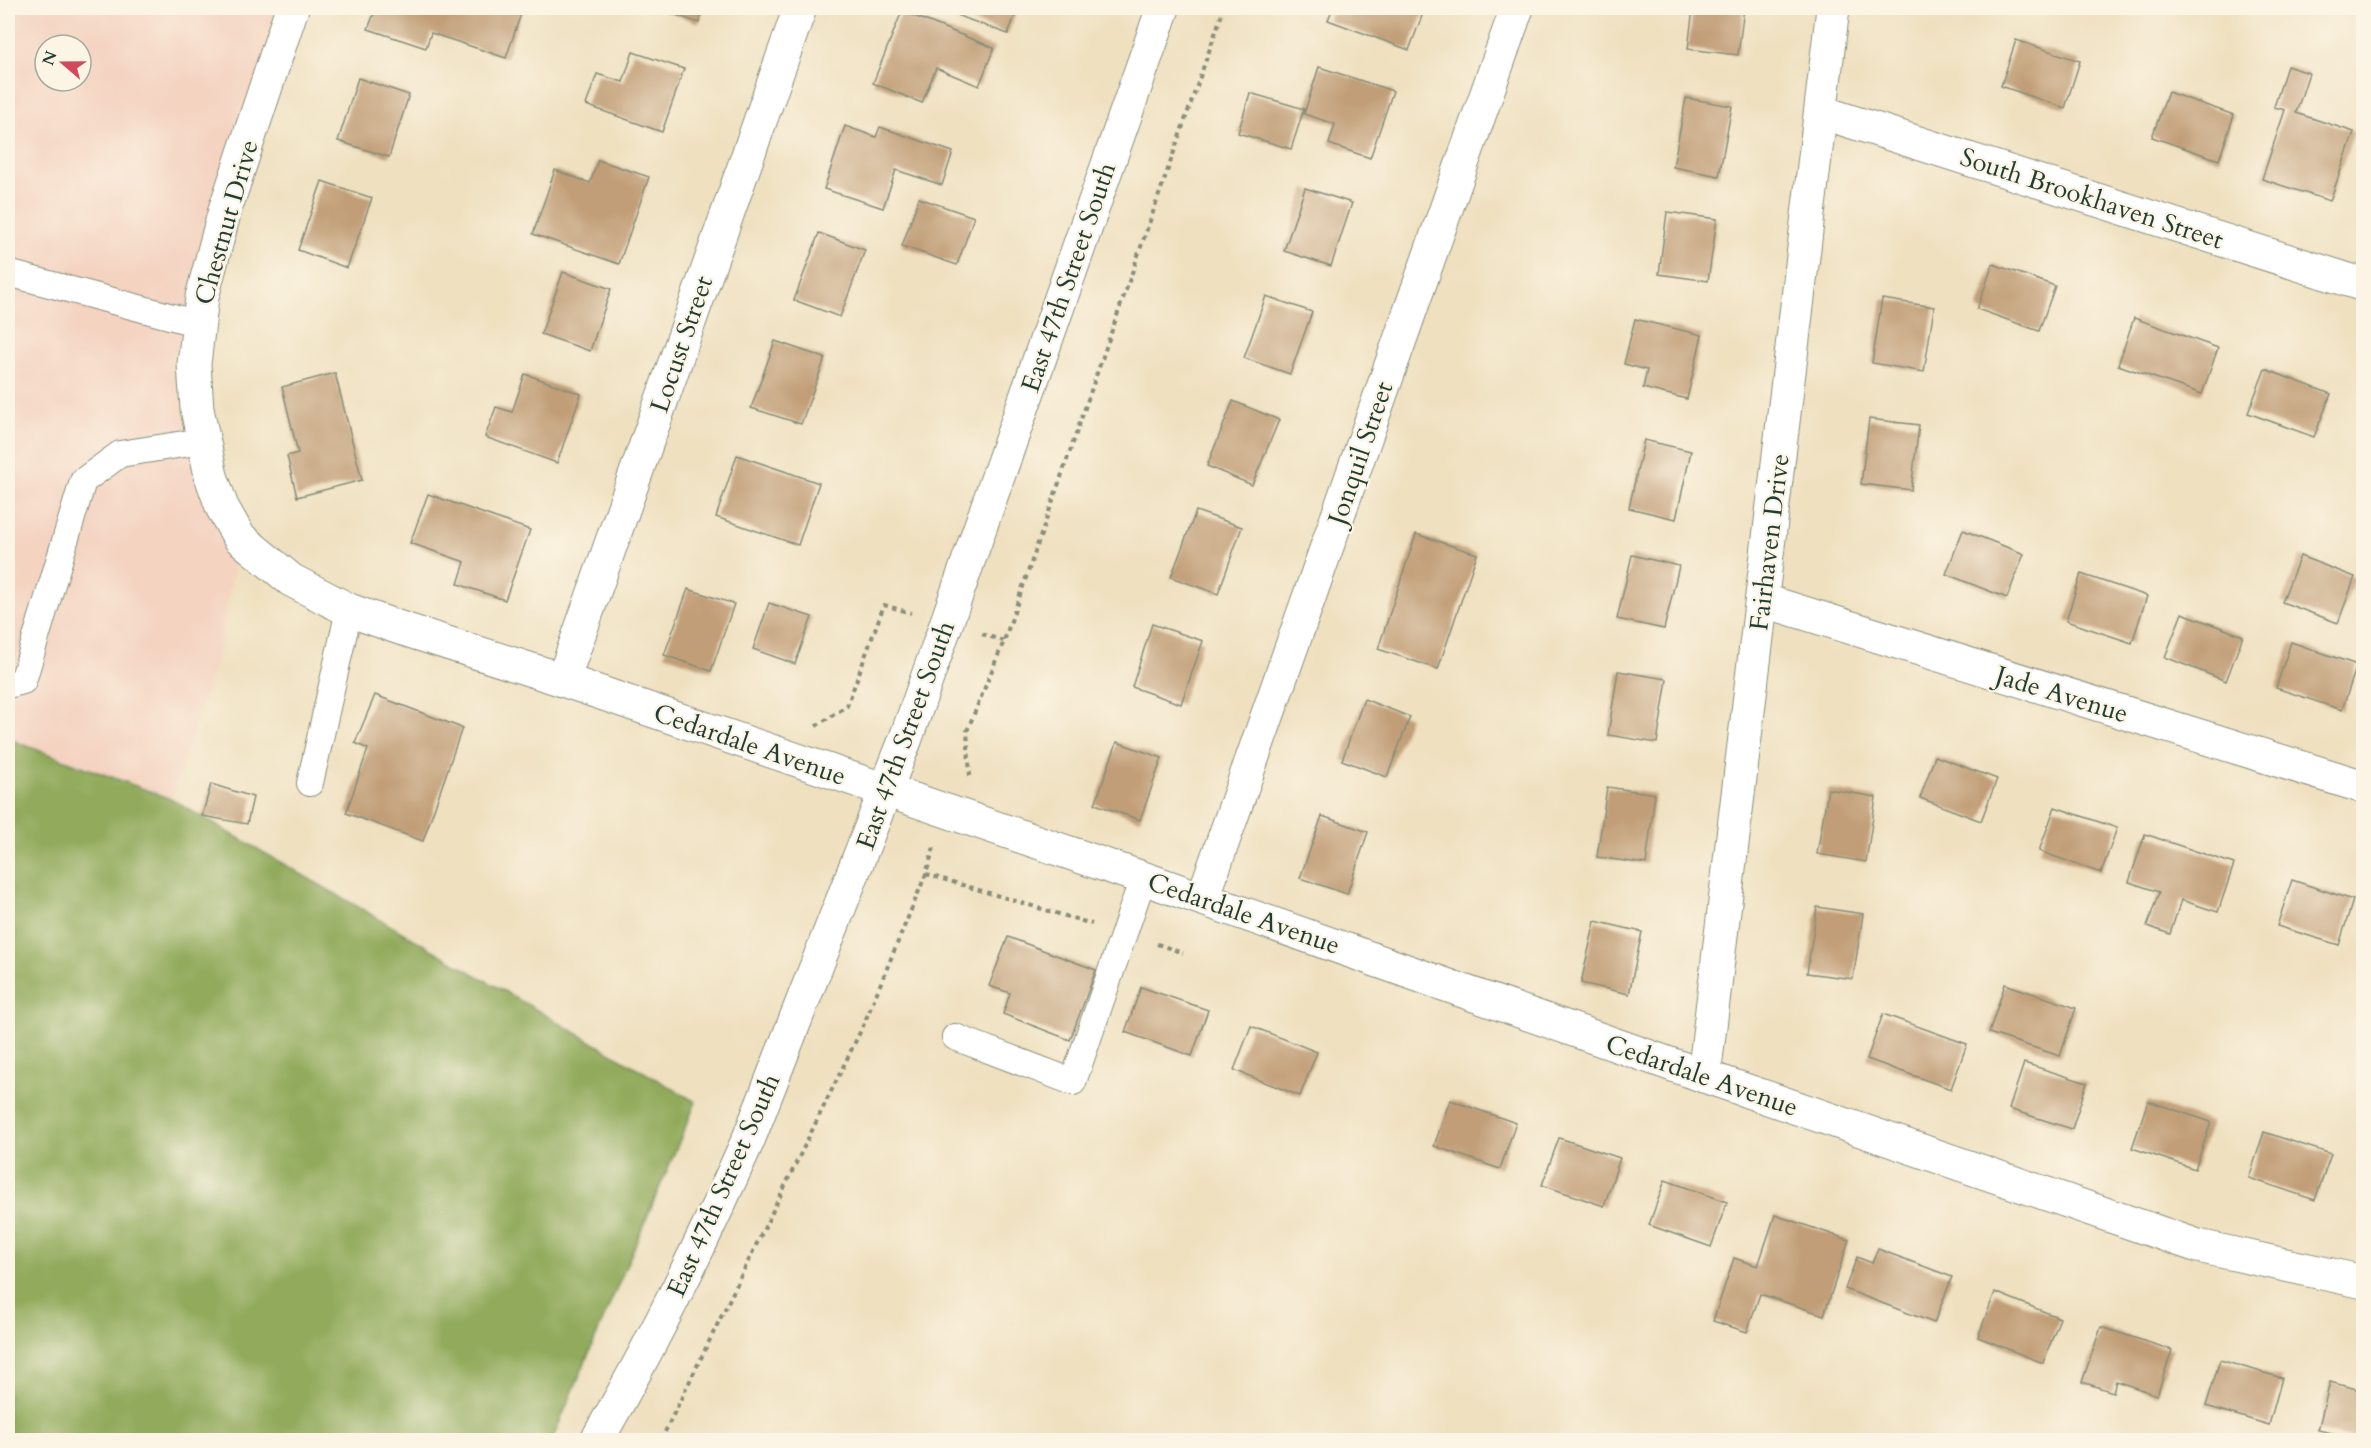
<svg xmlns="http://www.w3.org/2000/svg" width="2371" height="1448" font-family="Cardo,serif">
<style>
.built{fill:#f4d3c1;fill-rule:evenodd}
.forest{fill:#91aa5c;stroke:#587448;stroke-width:1.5}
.building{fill:#c19e77}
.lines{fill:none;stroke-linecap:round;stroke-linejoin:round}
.service-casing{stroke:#878e7a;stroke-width:28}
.minor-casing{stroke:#878e7a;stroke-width:35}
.secondary-casing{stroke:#878e7a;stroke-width:35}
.path{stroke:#878e7a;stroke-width:4;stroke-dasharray:4.5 4.5;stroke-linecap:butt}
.service{stroke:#fff;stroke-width:26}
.minor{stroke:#fff;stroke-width:33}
.secondary{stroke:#fff;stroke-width:33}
.labels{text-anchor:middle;stroke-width:4.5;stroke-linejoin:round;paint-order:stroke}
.street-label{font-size:26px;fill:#1f3d34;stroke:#fcf5e5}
</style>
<rect width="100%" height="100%" fill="#fcf5e5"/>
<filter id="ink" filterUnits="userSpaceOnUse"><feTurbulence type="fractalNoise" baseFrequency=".0167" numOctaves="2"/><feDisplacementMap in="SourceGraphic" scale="12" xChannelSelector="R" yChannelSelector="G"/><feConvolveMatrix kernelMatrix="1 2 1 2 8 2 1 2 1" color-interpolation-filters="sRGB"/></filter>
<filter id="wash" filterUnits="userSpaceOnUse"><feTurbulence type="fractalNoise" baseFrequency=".008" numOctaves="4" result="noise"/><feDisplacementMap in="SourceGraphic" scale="24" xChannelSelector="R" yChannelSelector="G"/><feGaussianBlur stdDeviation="1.35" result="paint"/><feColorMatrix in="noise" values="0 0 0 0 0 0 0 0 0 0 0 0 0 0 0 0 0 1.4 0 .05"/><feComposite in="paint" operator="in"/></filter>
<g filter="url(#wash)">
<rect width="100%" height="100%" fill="#efe0c0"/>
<path class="built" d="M8 8H292L194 364 239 537 220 647 171 799 8 739ZM45 45H81V81H45Z"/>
<path class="forest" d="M8 739 171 799 696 1102 552 1440H8Z"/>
<g id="blocks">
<g class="building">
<path d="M376 8H523L506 58 431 33 426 48 368 29Z"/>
<path d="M656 8H704L699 23Z"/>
<path d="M962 8H1018L1008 34 959 16Z"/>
<path d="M1333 8H1363L1372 11 1374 8H1425L1409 50 1328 20Z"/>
<path d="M1693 8H1744L1738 55 1688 49Z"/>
<path d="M902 11 994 48 979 86 936 68 922 103 873 83Z"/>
<path d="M2016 40 2080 61 2065 108 2001 86Z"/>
<path d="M633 52 684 69 662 132 586 105 597 74 623 82Z"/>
<path d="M2287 66 2309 73 2296 113 2354 132 2330 201 2262 179 2285 110 2274 107Z"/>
<path d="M1319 67 1393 91 1370 158 1329 144 1335 124 1304 114Z"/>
<path d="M358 78 409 95 389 157 338 141Z"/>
<path d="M2168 92 2234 115 2219 160 2152 137Z"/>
<path d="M1250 93 1304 109 1291 149 1238 133Z"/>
<path d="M1686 98 1732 106 1719 176 1673 167Z"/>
<path d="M845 126 876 137 880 127 953 152 942 185 896 170 883 208 824 189Z"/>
<path d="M598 160 649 177 619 264 533 234 555 170 590 183Z"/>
<path d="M322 181 372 198 347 268 298 250Z"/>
<path d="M1305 188 1352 203 1331 266 1284 251Z"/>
<path d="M919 198 974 217 957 265 902 246Z"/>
<path d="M1667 212 1717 219 1708 281 1659 274Z"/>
<path d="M819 233 865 250 840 317 794 300Z"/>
<path d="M1993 264 2055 286 2039 331 1977 309Z"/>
<path d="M563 272 611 289 590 351 541 334Z"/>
<path d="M1266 296 1312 312 1290 374 1244 358Z"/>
<path d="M1882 299 1934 307 1924 372 1872 363Z"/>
<path d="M2134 318 2218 348 2202 394 2118 365Z"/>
<path d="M1635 319 1702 335 1687 399 1643 388 1647 370 1624 364Z"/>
<path d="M775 341 825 358 801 424 751 408Z"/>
<path d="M2265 369 2331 394 2314 437 2248 413Z"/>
<path d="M335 373 362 480 297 497 287 456 298 453 282 387Z"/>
<path d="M525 374 581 394 557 463 485 437 496 407 512 412Z"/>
<path d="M1233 401 1279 420 1252 485 1207 466Z"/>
<path d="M1869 419 1919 425 1911 490 1861 484Z"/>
<path d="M1644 440 1691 451 1676 519 1629 508Z"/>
<path d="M737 455 819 483 798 545 716 517Z"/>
<path d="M428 494 530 530 505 600 458 584 465 562 410 543Z"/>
<path d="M1196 511 1242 527 1218 594 1171 577Z"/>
<path d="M1963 530 2024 554 2007 598 1946 574Z"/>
<path d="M1416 534 1477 554 1438 669 1378 649Z"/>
<path d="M1632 555 1679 566 1664 629 1617 619Z"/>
<path d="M2300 556 2355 577 2338 623 2282 602Z"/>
<path d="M2081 574 2147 596 2132 643 2066 621Z"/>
<path d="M688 589 734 604 711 671 664 655Z"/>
<path d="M769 603 812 617 795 664 753 649Z"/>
<path d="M2182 613 2243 636 2226 681 2165 657Z"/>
<path d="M1152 624 1203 641 1181 704 1132 687Z"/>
<path d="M2291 642 2357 665 2342 710 2276 688Z"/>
<path d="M1618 671 1667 679 1657 743 1608 735Z"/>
<path d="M375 695 462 728 423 841 346 813 368 749 355 743Z"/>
<path d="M1364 699 1410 717 1387 777 1342 760Z"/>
<path d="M1117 742 1162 758 1140 820 1095 804Z"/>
<path d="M1935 756 1997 779 1981 821 1920 798Z"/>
<path d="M211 784 253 797 247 824 202 816Z"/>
<path d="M1607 787 1655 794 1646 864 1597 857Z"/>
<path d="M1828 789 1876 797 1866 862 1817 854Z"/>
<path d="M2055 807 2117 828 2101 873 2039 851Z"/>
<path d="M1322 816 1368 832 1347 894 1300 878Z"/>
<path d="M2145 834 2234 864 2218 912 2181 900 2170 934 2147 926 2159 892 2129 882Z"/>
<path d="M2292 880 2353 900 2339 945 2277 926Z"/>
<path d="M1817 907 1863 914 1853 979 1807 973Z"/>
<path d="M1595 921 1642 932 1629 994 1581 983Z"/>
<path d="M1008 937 1096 970 1070 1040 1003 1014 1010 993 989 986Z"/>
<path d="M2005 984 2076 1008 2060 1056 1989 1033Z"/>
<path d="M1141 987 1208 1010 1192 1056 1125 1032Z"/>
<path d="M1883 1014 1967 1044 1951 1089 1867 1059Z"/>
<path d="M1251 1026 1317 1052 1300 1096 1234 1070Z"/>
<path d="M2024 1063 2087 1083 2072 1129 2009 1109Z"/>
<path d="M1450 1100 1516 1123 1500 1169 1434 1146Z"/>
<path d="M2148 1101 2211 1122 2195 1169 2132 1148Z"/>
<path d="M2264 1132 2331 1154 2315 1200 2249 1178Z"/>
<path d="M1559 1138 1620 1158 1604 1206 1542 1185Z"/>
<path d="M1665 1180 1727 1202 1711 1247 1649 1225Z"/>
<path d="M1775 1215 1849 1240 1824 1315 1760 1294 1747 1332 1713 1321 1734 1258 1758 1266Z"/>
<path d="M1878 1249 1952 1277 1934 1323 1845 1289 1857 1257 1872 1263Z"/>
<path d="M1995 1292 2060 1318 2043 1363 1978 1337Z"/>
<path d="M2101 1327 2172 1350 2157 1395 2116 1381 2113 1392 2082 1382Z"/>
<path d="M2220 1360 2282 1378 2269 1425 2206 1406Z"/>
<path d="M2330 1382 2364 1391V1440L2318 1430Z"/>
</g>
</g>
</g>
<g filter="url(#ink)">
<use href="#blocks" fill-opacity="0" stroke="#878e7a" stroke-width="1.5"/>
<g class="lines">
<g class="service-casing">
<g id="service">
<path d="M8 273 199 324"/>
<path d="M8 685 23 681 83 481 120 454 203 441"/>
<path d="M310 783 349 610"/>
<path d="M955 1037 1073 1082 1143 878"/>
</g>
</g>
<g class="minor-casing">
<g id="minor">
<path d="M292 8 225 210 202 297 194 364 197 409 211 476 222 507 239 537 291 580 349 610 394 626 563 680 1143 878 1704 1076 2198 1246 2364 1282"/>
<path d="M1821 112 2364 285"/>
<path d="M1762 600 2364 787"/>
<path d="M563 680 800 8"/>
<path d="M1203 898 1517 8"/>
<path d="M1704 1076 1833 8"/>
</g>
</g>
<g class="secondary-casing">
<path id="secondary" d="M597 1440C653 1343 703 1241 749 1138L906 738 1163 8"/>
</g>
<g class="path">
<path d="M982 634 1004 641"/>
<path d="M816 726 847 706 884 605 911 613"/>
<path d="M970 776 967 731 1004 641 1224 8"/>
<path d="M926 874 1092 924"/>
<path d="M1157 944 1183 953"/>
<path d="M661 1440 863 1026 926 874 934 847"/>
</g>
<use href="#service" class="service"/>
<use href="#minor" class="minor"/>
<use href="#secondary" class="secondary"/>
</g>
</g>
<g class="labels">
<g class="street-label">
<text transform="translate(2092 198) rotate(18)" y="9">South Brookhaven Street</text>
<text transform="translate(226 222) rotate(-74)" y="9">Chestnut Drive</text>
<text transform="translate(1068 277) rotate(-71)" y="9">East 47th Street South</text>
<text transform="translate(681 344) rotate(-71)" y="9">Locust Street</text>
<text transform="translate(1360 453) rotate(-71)" y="9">Jonquil Street</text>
<text transform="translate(1769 542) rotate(-83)" y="9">Fairhaven Drive</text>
<text transform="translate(2062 694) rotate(17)" y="9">Jade Avenue</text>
<text transform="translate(905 735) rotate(-70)" y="9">East 47th Street South</text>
<text transform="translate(750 744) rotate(19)" y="9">Cedardale Avenue</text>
<text transform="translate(1244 913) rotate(19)" y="9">Cedardale Avenue</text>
<text transform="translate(1702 1075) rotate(19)" y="9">Cedardale Avenue</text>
<text transform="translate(723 1185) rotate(-66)" y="9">East 47th Street South</text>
</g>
</g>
<rect width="2371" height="1448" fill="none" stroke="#fcf5e5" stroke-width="30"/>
<g transform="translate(63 63) rotate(290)"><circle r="28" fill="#fcf5e5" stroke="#a4ab9e" stroke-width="1.5"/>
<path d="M0-4.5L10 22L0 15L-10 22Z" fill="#d1495b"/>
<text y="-9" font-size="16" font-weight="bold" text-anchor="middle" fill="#1f3d34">N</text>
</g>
</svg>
